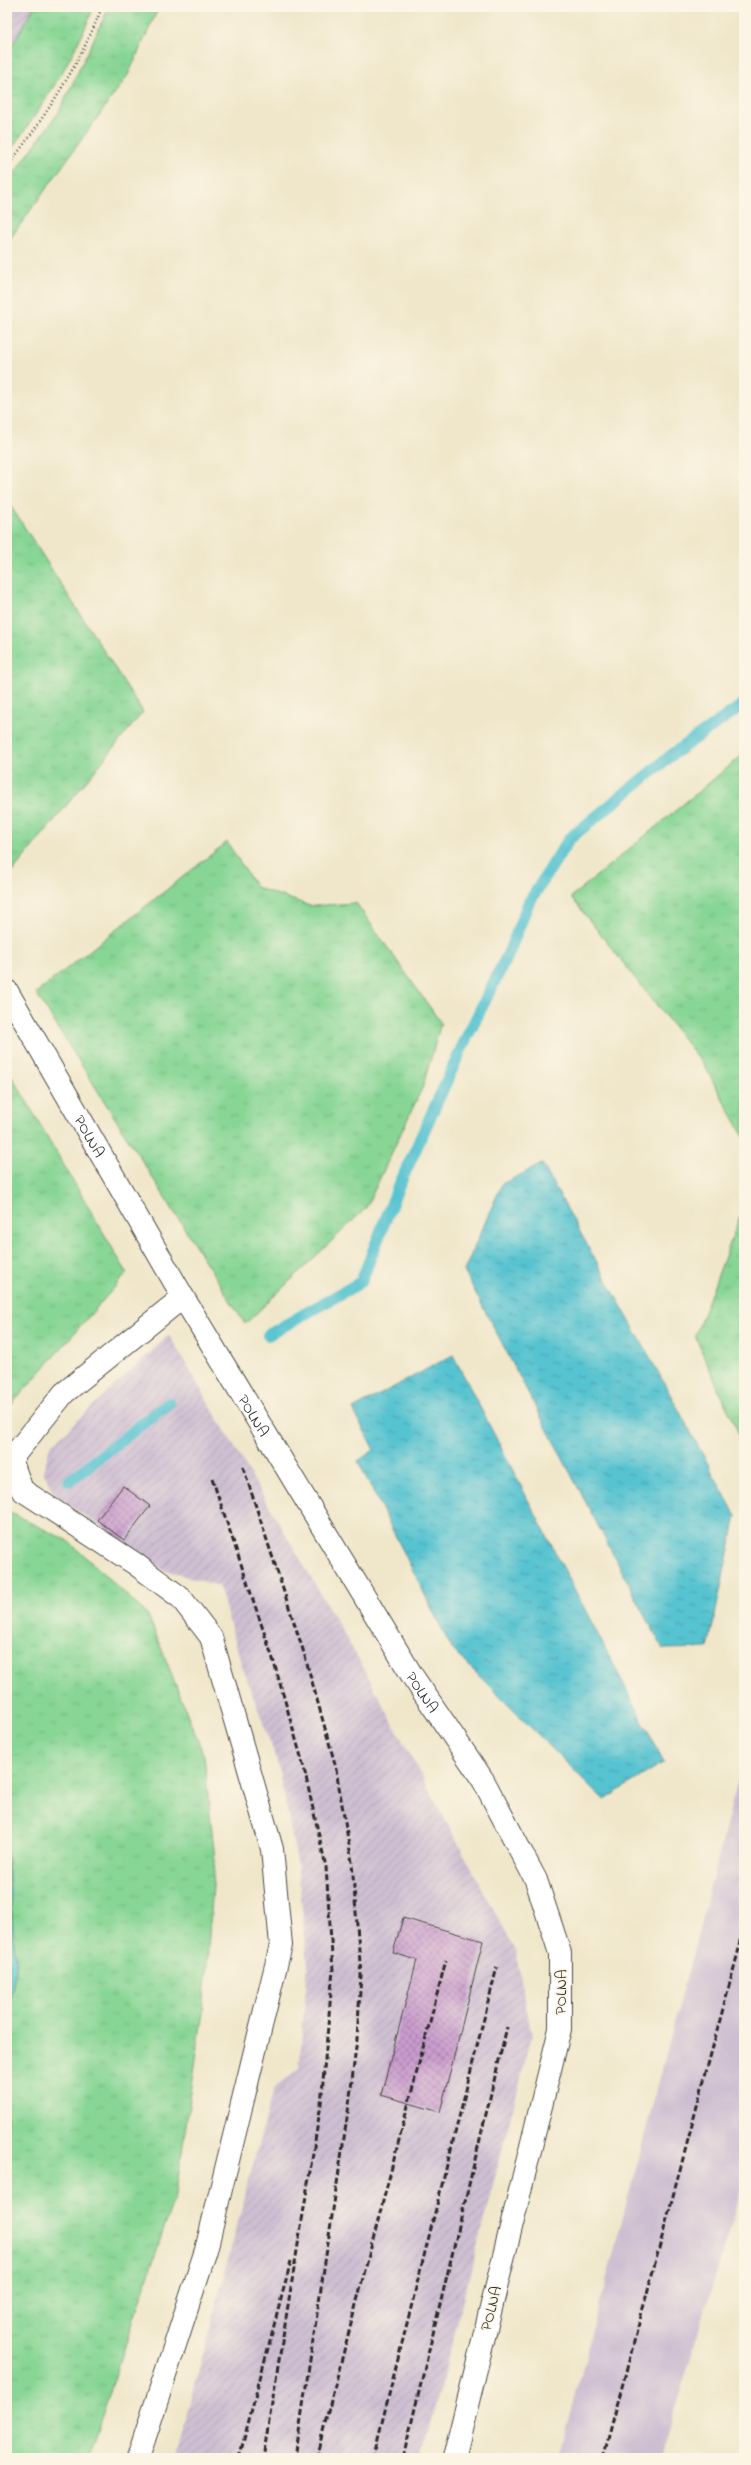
<svg xmlns="http://www.w3.org/2000/svg" width="751" height="2465" font-family="'Indie Flower',sans-serif">
<style>
.industrial{fill:url(#industrial-furrows)}
.railway{fill:#cebed1}
.grass{fill:url(#grass-tufts);stroke:#5a8060}
.water{fill:url(#water-ripples);stroke:#41777e}
.lines{fill:none;stroke-linecap:round;stroke-linejoin:round}
.stream{stroke:#57c3d0;stroke-width:12}
.building{fill:url(#building-cross-hatch)}
.minor-casing{stroke:#494743;stroke-width:24}
.path{stroke:#494743;stroke-width:2.5;stroke-dasharray:1 3;stroke-linecap:butt}
.minor{stroke:#fff;stroke-width:22}
.rail{stroke:#2b2b2b;stroke-width:3;stroke-dasharray:6 3;stroke-linecap:butt}
.labels{text-anchor:middle;stroke-width:3.5;stroke-linejoin:round;paint-order:stroke}
.street-label{font-size:16px;fill:#2b2b2b;stroke:#fcf5e5}
</style>
<defs>
<pattern id="industrial-furrows" width="10" height="10" patternUnits="userSpaceOnUse"><rect width="10" height="10" fill="#cebed1"/><path d="M-1 1l2-2M0 10L10 0M9 11l2-2" fill="none" stroke="#b1a3b4"/></pattern>
<pattern id="grass-tufts" width="24" height="20" patternUnits="userSpaceOnUse"><rect width="24" height="20" fill="#88d695"/><path d="M3 7l-1-3M5 7V3M7 7l1-3M15 17l-1-3M17 17v-4M19 17l1-3" fill="none" stroke="#76b881"/></pattern>
<pattern id="water-ripples" width="26" height="14" patternUnits="userSpaceOnUse"><rect width="26" height="14" fill="#57c3d0"/><path d="M2 4q2-2 4 0t4 0M15 11q2-2 4 0t4 0" fill="none" stroke="#489fa9"/></pattern>
<pattern id="building-cross-hatch" width="8" height="8" patternUnits="userSpaceOnUse"><rect width="8" height="8" fill="#ca9dce"/><path d="M0 0l8 8M0 8l8-8" fill="none" stroke="#a480a7"/></pattern>
</defs>
<rect width="100%" height="100%" fill="#fcf5e5"/>
<filter id="ink" filterUnits="userSpaceOnUse"><feTurbulence type="fractalNoise" baseFrequency=".025" numOctaves="2"/><feDisplacementMap in="SourceGraphic" scale="8" xChannelSelector="R" yChannelSelector="G"/><feConvolveMatrix kernelMatrix="1 2 1 2 8 2 1 2 1" color-interpolation-filters="sRGB"/></filter>
<filter id="wash" filterUnits="userSpaceOnUse"><feTurbulence type="fractalNoise" baseFrequency=".012" numOctaves="4" result="noise"/><feDisplacementMap in="SourceGraphic" scale="16" xChannelSelector="R" yChannelSelector="G"/><feGaussianBlur stdDeviation="0.9" result="paint"/><feColorMatrix in="noise" values="0 0 0 0 0 0 0 0 0 0 0 0 0 0 0 0 0 1.4 0 .05"/><feComposite in="paint" operator="in"/></filter>
<g filter="url(#wash)">
<rect width="100%" height="100%" fill="#f0e7cb"/>
<g class="industrial">
<path d="M7 7H34L7 55Z"/>
<path d="M169 1335 358 1658 515 1949 532 2035 422 2458H176L273 2089 299 2069 308 1964 297 1862 277 1761 242 1666 219 1586 163 1570 54 1494 43 1471 50 1446Z"/>
</g>
<path class="railway" d="M744 1755V2183L660 2458H559L713 1877Z"/>
<g class="grass">
<path d="M34 7H94C73 60 41 109 7 155V55Z"/>
<path d="M109 7H159L128 75 7 243V183L59 112Z"/>
<path d="M7 500 143 712 7 878Z"/>
<path d="M744 754V1137L704 1065 571 897Z"/>
<path d="M227 842 256 887 310 906 356 903 441 1023 423 1086 366 1208 245 1324 36 993Z"/>
<path d="M7 1068 127 1273 7 1410Z"/>
<path d="M744 1206V1446L695 1336Z"/>
<path d="M7 1511 68 1541 148 1615 204 1756 215 1860 203 2012 176 2192 88 2458H7V2016L16 1969 7 1850Z"/>
</g>
<g class="water">
<path d="M542 1164 657 1370 736 1516 708 1648 663 1649 464 1271 502 1184Z"/>
<path d="M453 1355 664 1762 604 1800 452 1649 358 1461 374 1450 353 1409Z"/>
<path d="M7 1850 16 1969 7 2016Z"/>
</g>
<g class="lines">
<g class="stream">
<path d="M268 1335 361 1282 397 1190 463 1045 509 952 528 904 569 839 673 754 744 704"/>
<path d="M69 1481 169 1403"/>
</g>
</g>
<g id="blocks">
<g class="building">
<path d="M123 1486 150 1506 124 1540 97 1520Z"/>
<path d="M403 1918 483 1941 440 2112 381 2095 417 1960 393 1953Z"/>
</g>
</g>
</g>
<g filter="url(#ink)">
<use href="#blocks" fill-opacity="0" stroke="#494743" stroke-width="1"/>
<g class="lines">
<g class="minor-casing">
<g id="minor">
<path id="s1" d="M7 991 183 1297 255 1416 413 1677 483 1780 536 1880 560 1953V2029L454 2458"/>
<path d="M138 2458 206 2250 281 1945 272 1849 211 1637 181 1598 134 1563 22 1490 11 1459 64 1393 183 1297"/>
</g>
</g>
<path class="path" d="M7 167C44 118 80 65 102 7"/>
<use href="#minor" class="minor"/>
<g class="rail">
<path d="M243 1467 304 1653 335 1764 352 1862 361 1975 357 2039 349 2105 295 2458"/>
<path d="M212 1478 273 1659 303 1764 326 1867 333 1970 321 2104 263 2458"/>
<path d="M239 2458 291 2261"/>
<path d="M316 2458 446 1960"/>
<path d="M373 2458 497 1967"/>
<path d="M403 2458 507 2027"/>
<path d="M603 2458 744 1930"/>
</g>
</g>
</g>
<g class="labels">
<g class="street-label">
<text dy="6" stroke="none"><textPath href="#s1" startOffset="167">POLNA</textPath></text>
<text dy="6" stroke="none"><textPath href="#s1" startOffset="491">POLNA</textPath></text>
<text dy="6" stroke="none"><textPath href="#s1" startOffset="815">POLNA</textPath></text>
<text transform="translate(560 1992) rotate(-89)" y="6">POLNA</text>
<text transform="translate(490 2308) rotate(-76)" y="6">POLNA</text>
</g>
</g>
<rect width="751" height="2465" fill="none" stroke="#fcf5e5" stroke-width="24"/>
</svg>
